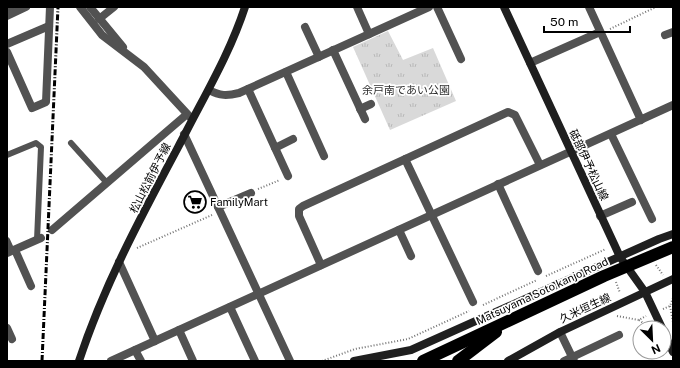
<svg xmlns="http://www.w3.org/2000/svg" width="680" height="368" font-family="'Public Sans','Noto Sans JP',sans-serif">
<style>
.grass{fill:url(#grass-tufts)}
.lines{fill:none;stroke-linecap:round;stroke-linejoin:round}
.path{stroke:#747474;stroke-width:2;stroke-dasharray:1 2;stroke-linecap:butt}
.service{stroke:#525252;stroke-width:6}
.minor{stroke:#525252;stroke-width:8}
.secondary{stroke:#1f1f1f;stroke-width:8}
.motorway{stroke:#000;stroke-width:12}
.rail{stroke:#000;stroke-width:3;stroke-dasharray:6 2 1 2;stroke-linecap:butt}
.labels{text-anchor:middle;stroke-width:3.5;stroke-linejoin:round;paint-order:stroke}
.park-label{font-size:11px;fill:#303030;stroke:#fff}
.street-label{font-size:11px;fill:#000;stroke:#fff}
.poi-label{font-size:11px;fill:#000;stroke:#fff;text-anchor:start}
</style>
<defs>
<pattern id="grass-tufts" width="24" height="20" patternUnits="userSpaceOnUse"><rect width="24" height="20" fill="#d9d9d9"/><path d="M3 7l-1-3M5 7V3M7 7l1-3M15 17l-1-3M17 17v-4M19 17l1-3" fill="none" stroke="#b8b8b8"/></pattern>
</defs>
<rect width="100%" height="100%" fill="#fff"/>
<path class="grass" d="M388 31 403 60 433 48 456 101 390 130 353 47Z"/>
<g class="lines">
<g class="path">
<path d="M610 29 656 7"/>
<path d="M258 189 280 180"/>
<path d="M137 248 212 215"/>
<path d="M656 265 663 275"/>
<path d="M546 276 606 249"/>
<path d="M616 282 620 293"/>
<path d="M483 305 537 280"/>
<path d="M670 306 673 322"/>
<path d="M663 309 670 306 673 298"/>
<path d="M617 316 639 320 646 316"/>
<path d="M639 320 650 328"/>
<path d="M322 361 355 349 408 339 469 311"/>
</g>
<g class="service">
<path d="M71 143 107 183"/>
<path d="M7 155 36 143 41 147 37 240"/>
<path d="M7 240 12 251"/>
</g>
<g class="minor">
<path d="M80 7 102 35 144 67 191 118"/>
<path d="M90 7 123 47"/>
<path d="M357 7 369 34"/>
<path d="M437 7 461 59"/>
<path d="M589 7 641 120"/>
<path d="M7 9 11 7"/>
<path d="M7 16 26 7"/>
<path d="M99 19 114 7"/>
<path d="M305 27 319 57"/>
<path d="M665 35 673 32"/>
<path d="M7 44 49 26"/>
<path d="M333 50 365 119"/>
<path d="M7 52 32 108 46 102 50 7"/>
<path d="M530 63 600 32"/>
<path d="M286 72 324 156"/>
<path d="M248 89 288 176"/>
<path d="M209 90C220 96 227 96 239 93L429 7"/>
<path d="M360 109 371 104"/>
<path d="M184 134 290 361"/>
<path d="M611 134 652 219"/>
<path d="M275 148 293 139"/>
<path d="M405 159 473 302"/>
<path d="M498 184 538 271"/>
<path d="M218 207 251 193"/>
<path d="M600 216 632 202"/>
<path d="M52 230 186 115"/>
<path d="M399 230 411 256"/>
<path d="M15 250 31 286"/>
<path d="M7 253 41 238"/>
<path d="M119 262 155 341"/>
<path d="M321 265 299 216V209L303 206 508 112 515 115 540 165"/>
<path d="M230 307 255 361"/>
<path d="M7 328 12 339"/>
<path d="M179 330 193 361"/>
<path d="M560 332 574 361"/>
<path d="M135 350 141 361"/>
<path d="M111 361 673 105"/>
<path d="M564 361 619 335"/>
</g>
<g class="secondary">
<path d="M504 7 615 246 620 257 645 292 662 328"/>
<path d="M664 333 673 352"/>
<path d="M79 361C105 282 145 209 184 136 206 93 230 53 245 7"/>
<path d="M354 361 411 350 659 239 673 234"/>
<path d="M508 361 560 332 673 279"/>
</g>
<g class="motorway">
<path d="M423 361 604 276 673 247"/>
<path d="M458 361 496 332"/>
</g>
<path class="rail" d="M42 361 58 7"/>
</g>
<defs>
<g id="supermarket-ring" transform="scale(1.15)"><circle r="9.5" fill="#fff" stroke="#000" stroke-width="1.5"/><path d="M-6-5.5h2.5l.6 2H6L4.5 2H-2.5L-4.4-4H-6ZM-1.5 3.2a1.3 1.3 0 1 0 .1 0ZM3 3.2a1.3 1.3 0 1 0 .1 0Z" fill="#000"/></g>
</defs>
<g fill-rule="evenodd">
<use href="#supermarket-ring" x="195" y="202"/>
</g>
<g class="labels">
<g class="park-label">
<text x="406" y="94">余戸南であい公園</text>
</g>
<g class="street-label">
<text transform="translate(589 165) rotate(65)" y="4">砥部伊予松山線</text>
<text transform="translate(150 178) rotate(-63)" y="4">松山松前伊予線</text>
<text transform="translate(542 291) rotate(-25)" y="4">Matsuyama Soto kanjo Road</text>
<text transform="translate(585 308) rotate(-25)" y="4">久米垣生線</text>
</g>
<g class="poi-label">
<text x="210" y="206">FamilyMart</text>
</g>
</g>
<rect width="680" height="368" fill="none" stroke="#000000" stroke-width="16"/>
<g transform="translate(652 340) rotate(156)"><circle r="19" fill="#ffffff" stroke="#999999"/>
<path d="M0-3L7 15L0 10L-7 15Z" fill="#000000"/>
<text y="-6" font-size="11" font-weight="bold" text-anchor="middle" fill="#000000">N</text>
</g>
<path d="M544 26v6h86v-6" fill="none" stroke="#000000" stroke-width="2"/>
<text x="550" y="26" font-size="12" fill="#000000" stroke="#ffffff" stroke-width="3" paint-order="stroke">50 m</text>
</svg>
